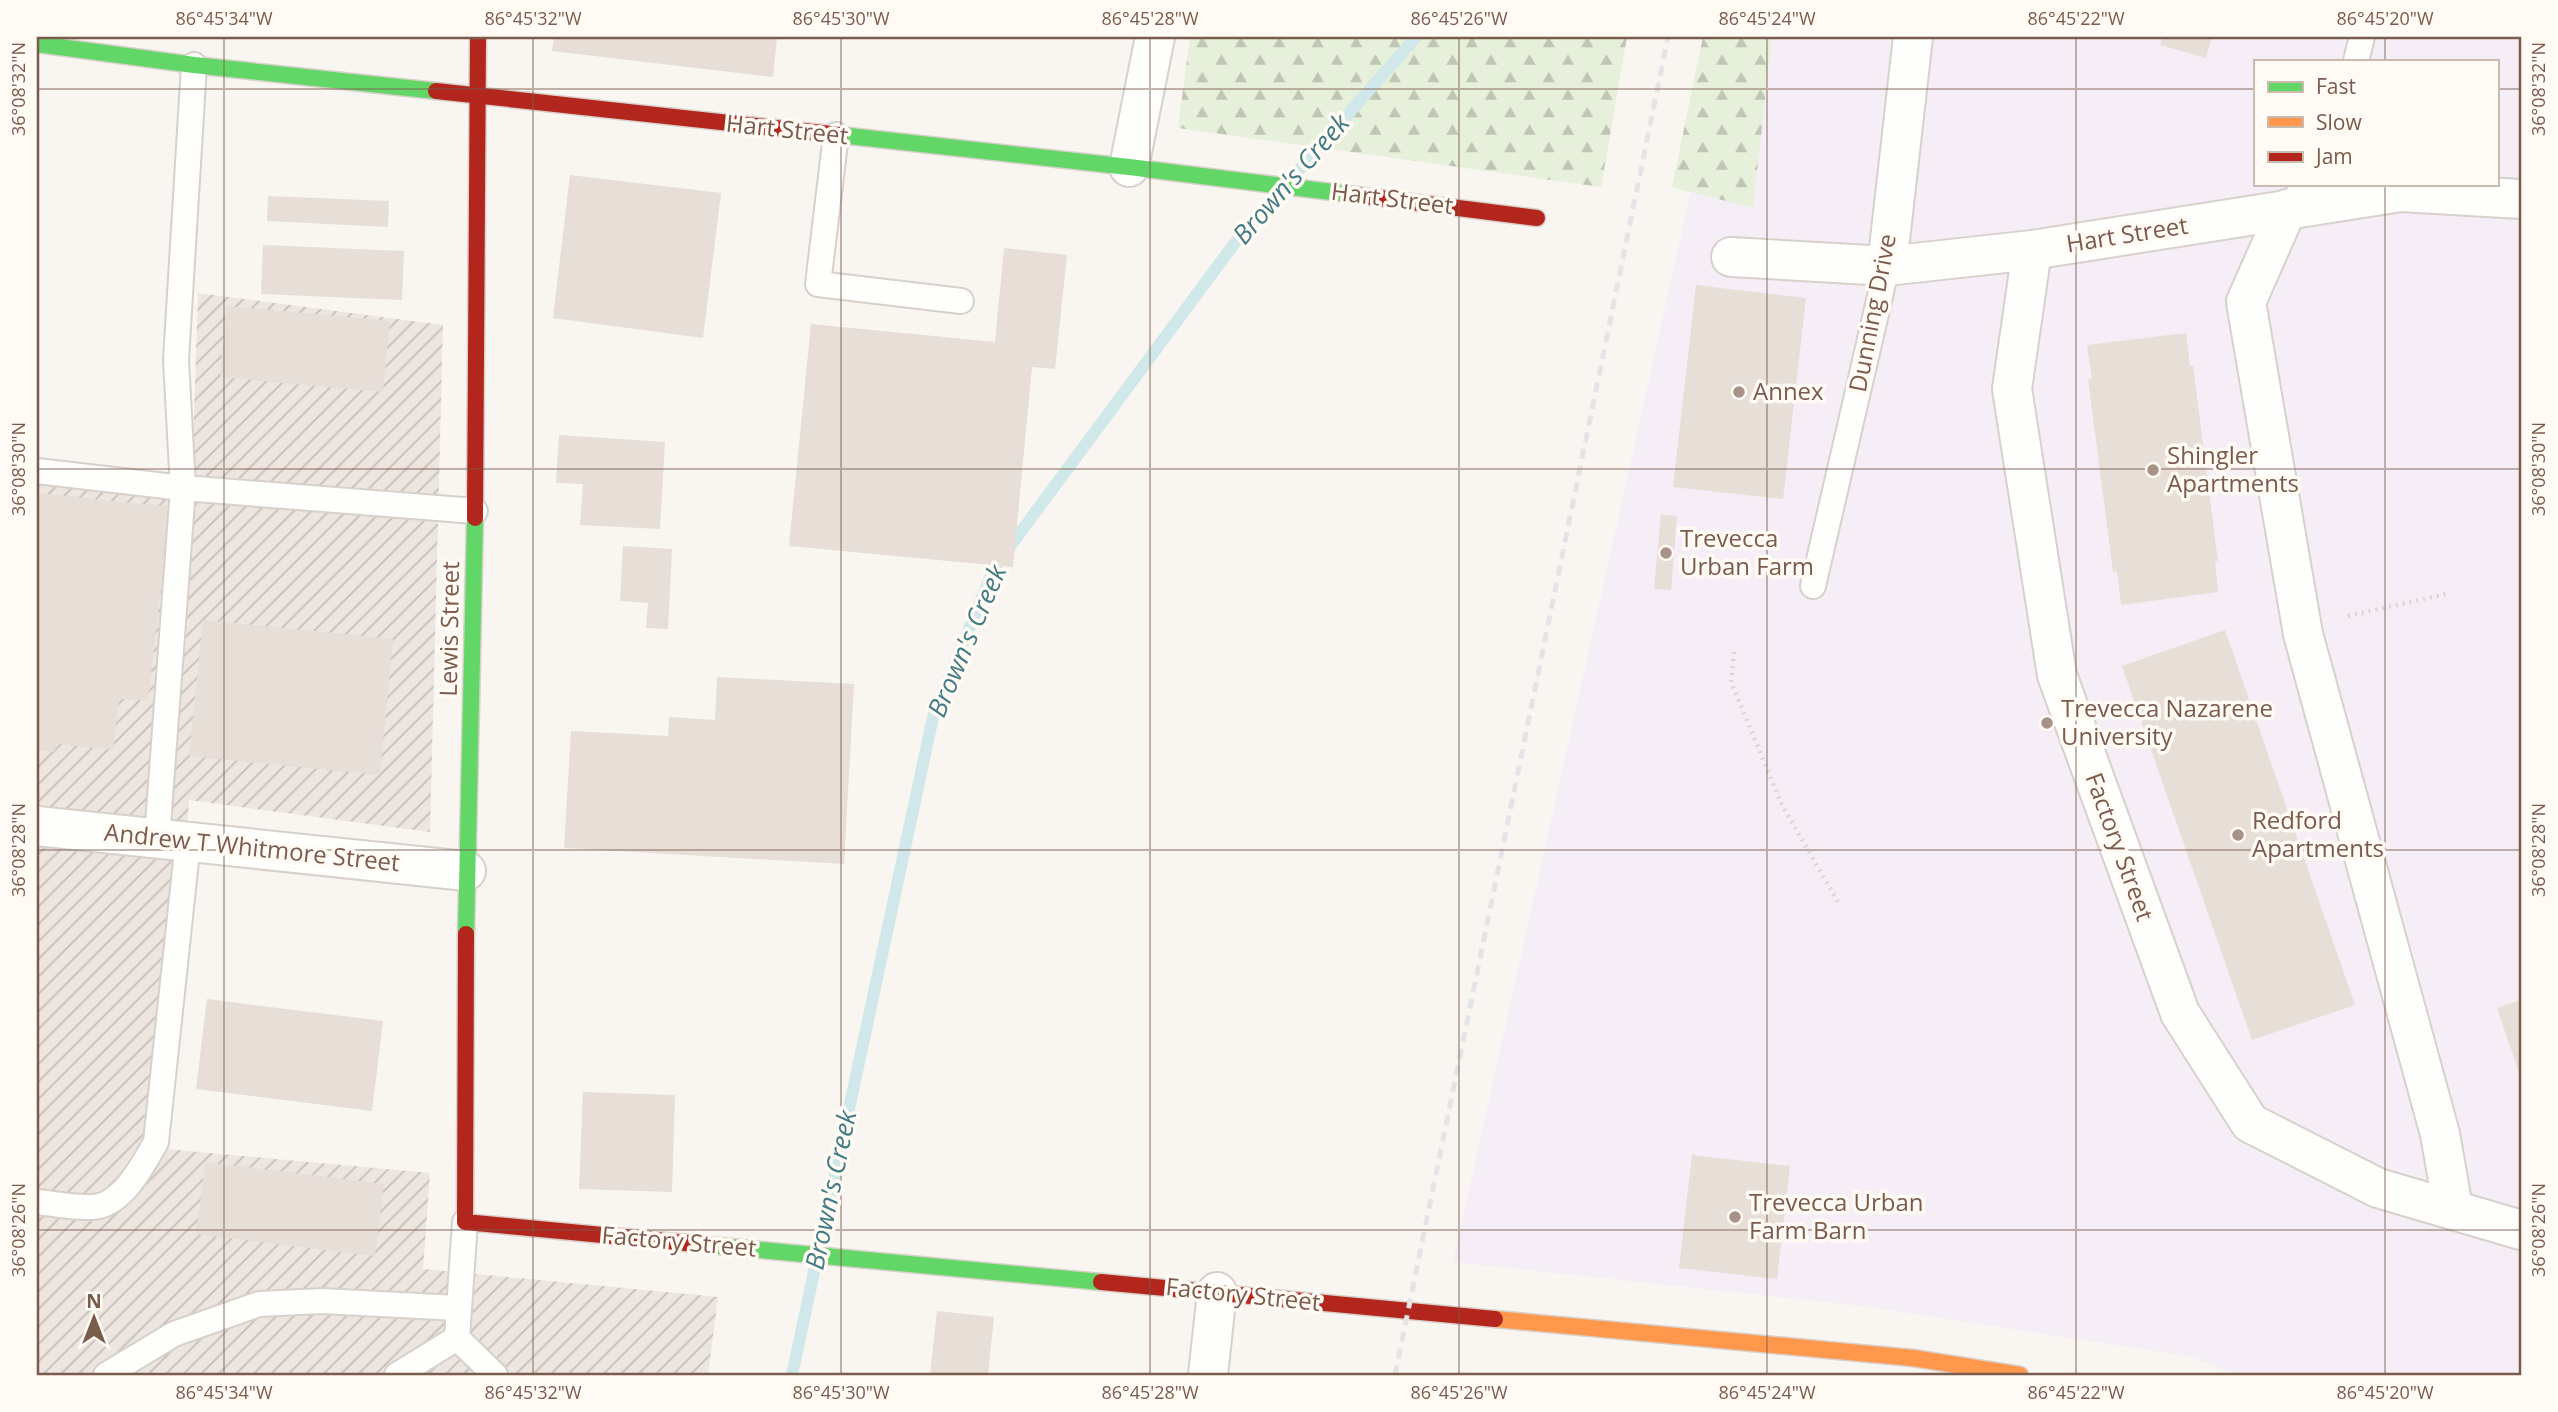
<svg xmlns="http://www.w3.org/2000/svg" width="2558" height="1412" font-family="'Open Sans',sans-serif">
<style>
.industrial{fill:url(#industrial-furrows)}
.education{fill:#f6eef6;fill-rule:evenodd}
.forest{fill:url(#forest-firs)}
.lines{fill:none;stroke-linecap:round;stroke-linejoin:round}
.stream{stroke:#d0e8ea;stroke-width:12}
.building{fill:#e6ded7}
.lane-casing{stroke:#d7d1cb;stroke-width:28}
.street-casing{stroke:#d7d1cb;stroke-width:42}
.fast-casing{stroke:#d9d2cb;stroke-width:19}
.slow-casing{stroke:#d9d2cb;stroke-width:19}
.jam-casing{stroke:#d9d2cb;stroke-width:19}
.path{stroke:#dcd5d0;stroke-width:4.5;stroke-dasharray:2 5;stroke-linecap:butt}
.lane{stroke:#fefefd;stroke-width:24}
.street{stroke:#fefefd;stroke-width:38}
.fast{stroke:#63d668;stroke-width:16}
.slow{stroke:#ff974d;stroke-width:16}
.jam{stroke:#b3261e;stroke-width:16}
.rail{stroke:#e6e3e7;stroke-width:5;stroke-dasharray:10 7;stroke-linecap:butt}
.ticks{fill:none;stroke:#7a5c4d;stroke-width:2;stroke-opacity:0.45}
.poi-dot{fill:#a69286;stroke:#fffaf3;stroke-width:2.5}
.labels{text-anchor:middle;stroke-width:7;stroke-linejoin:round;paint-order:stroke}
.street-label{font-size:24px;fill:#7a5c4d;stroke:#fffaf3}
.poi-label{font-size:24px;fill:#7a5c4d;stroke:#fffaf3;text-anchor:start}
.water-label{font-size:26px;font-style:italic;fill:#437c86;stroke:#fffaf3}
.neatline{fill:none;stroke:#7a5c4d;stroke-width:2.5}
.ticks-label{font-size:18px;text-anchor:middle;fill:#7a5c4d}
</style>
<defs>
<pattern id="industrial-furrows" width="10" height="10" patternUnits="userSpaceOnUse" patternTransform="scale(1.75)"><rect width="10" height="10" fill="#ede5e0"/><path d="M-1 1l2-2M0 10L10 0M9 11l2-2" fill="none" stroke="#c5bdb8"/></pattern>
<pattern id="forest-firs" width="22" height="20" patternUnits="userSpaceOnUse" patternTransform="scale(1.75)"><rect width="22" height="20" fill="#e7f0db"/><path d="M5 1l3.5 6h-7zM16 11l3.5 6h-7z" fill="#c0c6b4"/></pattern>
</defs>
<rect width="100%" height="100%" fill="#f9f5f0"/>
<path class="industrial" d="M198 293 443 325 430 832 189 800 166 1149 430 1173 423 1269 718 1297 708 1375H37V484L191 501Z"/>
<path class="education" d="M1725 37H2521V1375H2240L2187 1356 1862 1306 1453 1262ZM2255 61H2497V184H2255Z"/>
<g class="forest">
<path d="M1190 37H1627L1601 187 1178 128Z"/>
<path d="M1703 37H1772L1753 208 1672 187Z"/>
</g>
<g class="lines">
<g class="stream">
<path d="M1291 179 1416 37"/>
<path d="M792 1375 933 717 994 568 1234 244 1279 193"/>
</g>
</g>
<g class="building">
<path d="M554 37H777L773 77 552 51Z"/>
<path d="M2163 37H2212L2206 58 2160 45Z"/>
<path d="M570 175 721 193 703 338 553 318Z"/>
<path d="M268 196 389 201 388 227 267 221Z"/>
<path d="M263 245 404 251 402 300 261 294Z"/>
<path d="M1004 248 1067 255 1055 369 1032 367 1013 567 789 546 811 324 995 342Z"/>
<path d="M1696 285 1806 298 1783 499 1673 487Z"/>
<path d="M226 306 390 321 383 392 220 377Z"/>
<path d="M2186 333 2190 366H2193L2218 561H2215L2218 592 2121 605 2117 571 2113 572 2088 379H2092L2087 345Z"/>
<path d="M559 435 665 442 660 529 580 525 583 484 556 483Z"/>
<path d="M37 493 170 507 148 701 119 699 113 750 57 744 54 752 37 750Z"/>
<path d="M1661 515 1677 516 1671 590 1654 589Z"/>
<path d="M623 546 672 549 668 629 646 628 648 603 620 601Z"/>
<path d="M203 620 393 639 380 775 189 756Z"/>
<path d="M2225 630 2355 1005 2252 1040 2122 666Z"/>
<path d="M717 677 854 684 844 864 564 848 571 731 668 736 669 717 715 720Z"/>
<path d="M207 999 383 1021 372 1111 196 1089Z"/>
<path d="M2521 1000V1079L2497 1008Z"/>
<path d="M583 1092 675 1095 672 1192 579 1189Z"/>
<path d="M1692 1155 1790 1166 1777 1279 1679 1268Z"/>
<path d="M205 1162 384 1184 375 1256 196 1234Z"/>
<path d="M937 1311 994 1317 988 1375H930Z"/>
</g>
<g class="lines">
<g class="lane-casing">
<g id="lane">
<path d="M2356 61 2362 37"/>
<path d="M836 135 818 284 961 301"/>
<path d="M2287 209 2306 184"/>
<path d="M37 471 183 488 475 511"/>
<path d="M1813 586 1887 266"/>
<path d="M157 838 183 488 176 360 194 65"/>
<path d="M37 1202C55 1204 74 1208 92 1207 122 1206 143 1165 156 1142L188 842"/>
<path d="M465 1222 457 1338 495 1375"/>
<path d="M106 1375 174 1334 259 1304 322 1301 458 1308"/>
<path d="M397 1375 457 1338"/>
</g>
</g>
<g class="street-casing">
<g id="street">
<path d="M1129 167 1155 37"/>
<path d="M2287 209 2246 302 2303 634 2440 1134 2453 1208"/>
<path d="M2032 250 2012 389 2057 675 2180 1013 2250 1123 2378 1188 2521 1230"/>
<path d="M1731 257 1887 266 2032 250 2401 192 2521 199"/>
<path d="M1887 266 1913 37"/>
<path d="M37 826 466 871"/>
<path d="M1208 1375 1217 1292"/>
</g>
</g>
<g class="fast-casing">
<g id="fast">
<path d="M37 44 194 65 436 91"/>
<path d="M840 135 1129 167 1356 195"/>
<path d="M466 934 475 518"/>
<path d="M686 1243 1101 1282"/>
</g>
</g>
<g class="slow-casing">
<path id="slow" d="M1495 1319 1913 1358 2020 1375"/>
</g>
<g class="jam-casing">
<g id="jam">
<path d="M436 91 840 135"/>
<path d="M1356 195 1537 218"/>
<path d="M475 518 478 37"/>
<path d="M466 934 465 1222 686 1243"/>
<path d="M1101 1282 1495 1319"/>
</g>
</g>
<g class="path">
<path d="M2348 616 2446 594"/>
<path d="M1734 652 1731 682 1782 805 1838 902"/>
</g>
<use href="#lane" class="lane"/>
<use href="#street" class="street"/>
<use href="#fast" class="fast"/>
<use href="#slow" class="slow"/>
<use href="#jam" class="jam"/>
<path class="rail" d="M1395 1375 1668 37"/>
</g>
<path class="ticks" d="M224 37V1375M533 37V1375M841 37V1375M1150 37V1375M1459 37V1375M1767 37V1375M2076 37V1375M2385 37V61M37 89H2255M2497 89H2521M2385 184V1375M37 469H2521M37 850H2521M37 1230H2521"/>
<g class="poi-dot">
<circle cx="1739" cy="392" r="7"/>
<circle cx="2153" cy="470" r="7"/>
<circle cx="1666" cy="553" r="7"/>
<circle cx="2047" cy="723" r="7"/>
<circle cx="2238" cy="835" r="7"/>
<circle cx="1735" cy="1217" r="7"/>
</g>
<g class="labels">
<g class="street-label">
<text transform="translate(787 130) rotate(6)" y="8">Hart Street</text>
<text transform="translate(1392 199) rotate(7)" y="8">Hart Street</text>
<text transform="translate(2127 235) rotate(-9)" y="8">Hart Street</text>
<text transform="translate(1873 313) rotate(-79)" y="8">Dunning Drive</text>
<text transform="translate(450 629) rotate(-89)" y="8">Lewis Street</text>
<text transform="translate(2119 847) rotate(70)" y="8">Factory Street</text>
<text transform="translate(252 848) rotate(6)" y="8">Andrew T Whitmore Street</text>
<text transform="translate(679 1242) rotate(5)" y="8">Factory Street</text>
<text transform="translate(1243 1295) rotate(6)" y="8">Factory Street</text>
</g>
<g class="poi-label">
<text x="1753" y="400">Annex</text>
<text x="2167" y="464">Shingler<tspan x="2167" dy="28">Apartments</tspan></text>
<text x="1680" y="547">Trevecca<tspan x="1680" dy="28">Urban Farm</tspan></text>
<text x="2061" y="717">Trevecca Nazarene<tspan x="2061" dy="28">University</tspan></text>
<text x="2252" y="829">Redford<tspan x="2252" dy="28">Apartments</tspan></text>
<text x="1749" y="1211">Trevecca Urban<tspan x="1749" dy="28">Farm Barn</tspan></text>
</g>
<g class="water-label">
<text transform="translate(1291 179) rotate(-49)" y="9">Brown's Creek</text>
<text transform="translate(967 641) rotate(-67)" y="9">Brown's Creek</text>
<text transform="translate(831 1190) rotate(-78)" y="9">Brown's Creek</text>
</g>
</g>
<rect width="2558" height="1412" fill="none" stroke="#fffaf3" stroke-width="77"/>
<rect x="2254" y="60" width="245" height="126" fill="#fffaf3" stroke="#cabbb1" stroke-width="2"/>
<rect x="2268" y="82" width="35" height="10" fill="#63d668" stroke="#cabbb1" stroke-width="2"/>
<text x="2316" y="94" font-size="21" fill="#7a5c4d">Fast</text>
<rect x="2268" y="117" width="35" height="10" fill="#ff974d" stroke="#cabbb1" stroke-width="2"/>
<text x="2316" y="130" font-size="21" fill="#7a5c4d">Slow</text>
<rect x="2268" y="152" width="35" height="10" fill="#b3261e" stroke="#cabbb1" stroke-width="2"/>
<text x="2316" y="164" font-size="21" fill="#7a5c4d">Jam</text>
<g transform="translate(94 1318)" stroke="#fffaf3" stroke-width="5" paint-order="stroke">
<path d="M0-5L12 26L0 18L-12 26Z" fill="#7a5c4d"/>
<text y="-10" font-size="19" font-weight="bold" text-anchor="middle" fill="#7a5c4d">N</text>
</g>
<rect x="38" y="38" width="2482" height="1336" class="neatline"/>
<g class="ticks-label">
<text x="224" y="25">86°45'34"W</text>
<text x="533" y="25">86°45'32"W</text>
<text x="841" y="25">86°45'30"W</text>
<text x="1150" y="25">86°45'28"W</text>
<text x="1459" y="25">86°45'26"W</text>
<text x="1767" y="25">86°45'24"W</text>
<text x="2076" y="25">86°45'22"W</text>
<text x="2385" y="25">86°45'20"W</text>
<text transform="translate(19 89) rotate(-90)" y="6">36°08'32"N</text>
<text transform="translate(2539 89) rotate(-90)" y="6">36°08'32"N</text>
<text transform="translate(19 469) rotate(-90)" y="6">36°08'30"N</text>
<text transform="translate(2539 469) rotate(-90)" y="6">36°08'30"N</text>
<text transform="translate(19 850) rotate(-90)" y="6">36°08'28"N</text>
<text transform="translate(2539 850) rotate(-90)" y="6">36°08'28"N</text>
<text transform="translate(19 1230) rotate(-90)" y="6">36°08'26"N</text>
<text transform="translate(2539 1230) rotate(-90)" y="6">36°08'26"N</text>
<text x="224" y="1399">86°45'34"W</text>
<text x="533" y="1399">86°45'32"W</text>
<text x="841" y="1399">86°45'30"W</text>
<text x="1150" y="1399">86°45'28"W</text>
<text x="1459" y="1399">86°45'26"W</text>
<text x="1767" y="1399">86°45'24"W</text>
<text x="2076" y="1399">86°45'22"W</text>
<text x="2385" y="1399">86°45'20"W</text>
</g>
</svg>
